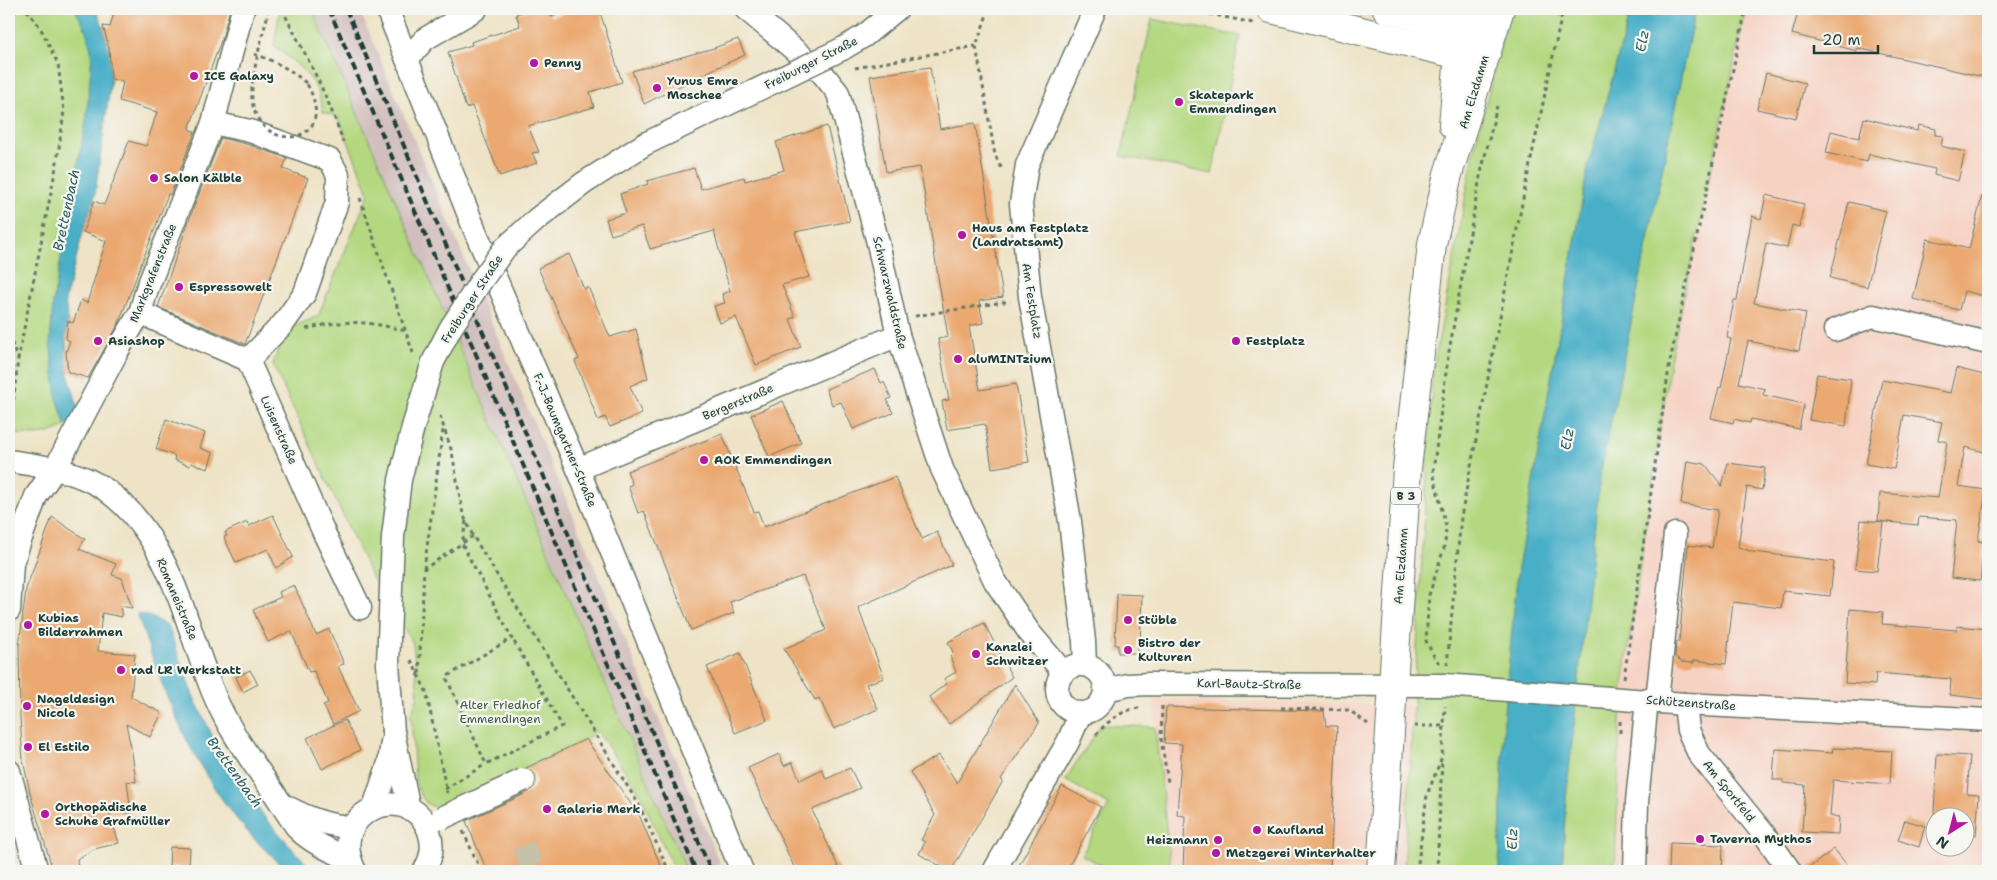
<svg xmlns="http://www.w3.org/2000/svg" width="1997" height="880" font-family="'Shantell Sans',sans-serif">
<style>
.built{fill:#f6d2c3;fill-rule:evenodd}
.industrial{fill:#d1bfbd}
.green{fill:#b4d880;stroke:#6a8a5a}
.water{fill:#48afc7;stroke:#34767e}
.building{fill:#eba971}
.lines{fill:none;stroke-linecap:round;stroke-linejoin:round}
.minor-tunnel{stroke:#c5c2a9;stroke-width:22;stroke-dasharray:22 11;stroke-linecap:butt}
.minor-casing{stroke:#677767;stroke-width:25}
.major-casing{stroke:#677767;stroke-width:30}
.path{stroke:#677767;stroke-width:3;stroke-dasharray:4 4;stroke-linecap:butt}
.minor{stroke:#fff;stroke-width:22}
.major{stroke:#fff;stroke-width:28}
.rail{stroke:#1f3d34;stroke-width:4;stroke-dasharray:8 4;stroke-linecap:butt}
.minor-bridge-casing{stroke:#677767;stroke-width:25;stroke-linecap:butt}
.path-bridge{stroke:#677767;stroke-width:3;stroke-dasharray:4 4;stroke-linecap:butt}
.minor-bridge{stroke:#fff;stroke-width:22}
.poi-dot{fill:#b5179e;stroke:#f6f6f2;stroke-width:2}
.labels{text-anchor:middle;stroke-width:4.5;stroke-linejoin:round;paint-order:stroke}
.shield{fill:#f6f6f2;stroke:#60746d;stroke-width:1}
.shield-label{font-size:11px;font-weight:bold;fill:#1f3d34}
.poi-label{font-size:12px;font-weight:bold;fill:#1f3d34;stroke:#f6f6f2;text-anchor:start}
.street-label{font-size:12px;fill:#1f3d34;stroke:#f6f6f2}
.park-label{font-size:12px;fill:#3d5c43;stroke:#f6f6f2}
.water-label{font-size:14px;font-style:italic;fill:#2b5f60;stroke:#f6f6f2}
</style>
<rect width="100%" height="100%" fill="#f6f6f2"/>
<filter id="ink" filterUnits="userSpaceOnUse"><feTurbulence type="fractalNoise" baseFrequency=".02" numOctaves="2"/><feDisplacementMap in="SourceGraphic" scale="10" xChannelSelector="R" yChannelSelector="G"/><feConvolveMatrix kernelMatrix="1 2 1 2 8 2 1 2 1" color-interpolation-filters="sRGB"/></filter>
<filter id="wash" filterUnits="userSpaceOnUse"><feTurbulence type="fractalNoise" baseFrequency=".0096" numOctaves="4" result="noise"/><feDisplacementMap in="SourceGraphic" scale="20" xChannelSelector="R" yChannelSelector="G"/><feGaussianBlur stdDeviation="1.12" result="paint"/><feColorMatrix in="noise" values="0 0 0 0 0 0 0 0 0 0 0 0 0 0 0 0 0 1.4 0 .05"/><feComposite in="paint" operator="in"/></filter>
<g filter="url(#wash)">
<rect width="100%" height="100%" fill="#eee3c6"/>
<g class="built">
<path d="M1746 9H1988V871H1615L1621 698 1670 361ZM1934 818H1964V848H1934Z"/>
<path d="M1154 700 1413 706 1404 871H1171Z"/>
</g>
<path class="industrial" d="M312 9H359L723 871H688Z"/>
<g class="green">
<path d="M9 9H75L86 30 92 54 87 116 53 302 57 398 66 426C43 437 34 436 9 433Z"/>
<path d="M280 9H312L687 871H675L637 788 597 731 586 739 457 801 437 808 427 804 420 794 415 780 411 714 418 696 413 643 370 574 273 365 284 331 318 316 369 193 338 117 323 112C317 76 300 67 274 46Z"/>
<path d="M1510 9H1631L1588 167 1518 568 1504 713 1499 871H1404L1433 370 1476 141Z"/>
<path d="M1695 9H1746L1670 361 1621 698 1615 871H1562L1566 799 1600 475Z"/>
<path d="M1152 19 1240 36 1212 174 1121 156Z"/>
<path d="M1101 725 1155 727 1171 871H1114L1082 855 1109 805 1065 780Z"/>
</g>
<g class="water">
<path d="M75 9H96L103 26 109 48 111 79 94 201 83 232 65 300 68 321 66 339 68 372 80 415 66 426 57 398 50 343 53 302 87 116 92 54 86 30Z"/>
<path d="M1631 9H1695L1600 475 1566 799 1562 871H1499L1504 713 1518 568 1588 167Z"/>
<path d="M137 613 151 617 168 626 192 693 219 750 266 819 313 871H288C274 858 259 845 247 831 191 767 163 692 137 613Z"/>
</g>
<g id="blocks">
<g class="building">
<path d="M115 9H230L222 38 189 129 195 132 170 195 168 194 118 325 88 378 68 372 66 352 70 341 66 339 68 321 73 323 81 300 87 303 106 241 83 232 94 201 104 205 129 141 146 146 157 112 119 101 123 82 111 79 109 48 103 26 110 27Z"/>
<path d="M532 9H548L551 17 579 9H599L622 82 590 92 594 107 528 126 539 152 532 153 537 163 500 176 472 106 466 108 448 52 472 45 471 42 520 26 516 14Z"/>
<path d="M1799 9H1988V78L1857 48V51L1792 34Z"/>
<path d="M738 39 745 55 718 67 644 104 632 71 714 48Z"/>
<path d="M930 67 940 129 975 123 1003 297 979 301 983 323 969 326 980 390 1016 384 1029 462 992 468 985 424 947 430 942 401 949 400 938 339 948 337 920 167 886 172 870 76Z"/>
<path d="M1766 73 1805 83 1796 118 1757 109Z"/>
<path d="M1864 118 1917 131 1919 125 1936 129 1935 135 1943 136 1941 146 1965 152 1958 181 1934 175 1935 169 1869 154 1867 162 1826 153 1831 131 1859 138Z"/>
<path d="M827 126 850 221 795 232 809 277 782 285 795 317 790 319 801 347 756 365 736 317 720 323 714 306 725 303 722 294 730 291 714 231 650 249 642 226 611 235 606 219 626 213 620 194 648 184 647 181 694 168 701 189 744 177 745 181 784 170 776 142Z"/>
<path d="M221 138 246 144 287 158 283 169 308 178 245 344 158 307 195 204Z"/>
<path d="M1766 195 1804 204 1799 227 1792 225 1787 248 1766 243 1754 303 1806 313 1799 351 1748 341 1739 383 1765 389 1763 395 1804 404 1799 429 1751 419 1750 423 1734 419 1733 423 1711 418 1719 387 1721 388 1731 339 1727 338 1734 300H1737L1752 216 1761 219Z"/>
<path d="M1982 196H1988V297L1964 291 1959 310 1913 299 1927 239 1969 249Z"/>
<path d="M1849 202 1886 211 1867 287 1830 278Z"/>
<path d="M569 254 584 289 588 287 610 337 636 329 648 378 630 386 642 414 610 427 605 417 598 420 575 361 579 359 538 268Z"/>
<path d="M1956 368 1988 376V453L1965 447 1958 486 1986 490 1978 541 1984 542 1980 581 1951 578 1957 520 1919 517 1918 525 1878 521 1880 493 1938 498 1947 442 1938 440 1942 422 1904 415 1894 469 1866 464 1882 380 1950 393Z"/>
<path d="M875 369 881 383 884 382 891 398 887 400 893 413 853 429 841 402 832 405 826 389Z"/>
<path d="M1817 374 1851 379 1846 426 1809 420Z"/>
<path d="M783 401 801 443 769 457 751 415Z"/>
<path d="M166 419 205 433 200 448 213 453 208 469 191 463 190 466 174 460 175 456 156 449Z"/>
<path d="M722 434 754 512 758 511 764 527 895 477 922 539 937 532 952 565 858 607 884 678 866 684 878 709 834 729 819 698 815 700 784 649 826 630 803 576 730 602 734 613 691 630 644 511 638 513 628 486 632 484 627 471Z"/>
<path d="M1687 461 1705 464 1722 486 1728 463 1765 468 1762 490 1747 487 1738 547 1753 552 1834 562 1830 596 1783 591 1781 608 1733 602 1726 664 1694 660V663L1681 662 1675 656 1676 642H1679L1688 545 1712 548 1718 510 1681 504Z"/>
<path d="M273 515 293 557 276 568 268 549 236 563 224 537 227 536 225 532 247 522 249 526Z"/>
<path d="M52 517 85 539 79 549 116 564 112 575 122 578 132 608 120 606 122 617 102 613 98 651 135 654 131 697 162 713 150 737 126 724 132 752 136 782 127 781 131 813 109 812 119 843 94 849 77 859 78 871H53L30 793 23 760 20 718 19 646 26 589Z"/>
<path d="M1861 520 1883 522 1877 571 1855 569Z"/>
<path d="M294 585 316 635 329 629 344 664 338 666 359 711 333 724 323 705 328 703 314 671 309 672 291 631 268 642 253 610 281 597 279 592Z"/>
<path d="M1117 594 1142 595 1140 646H1137V653H1118V645H1115Z"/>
<path d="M1850 609 1883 612 1882 624 1957 630V626L1988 629V693H1985L1984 699 1950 695 1951 679 1876 673 1875 685 1845 683Z"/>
<path d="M984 623 1012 677 949 724 929 697 947 683 944 679 956 672 950 656 953 652 948 642Z"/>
<path d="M740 653 767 720 735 733 707 667Z"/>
<path d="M250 670 258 684 243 692 236 677Z"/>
<path d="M1015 684 1039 723 1001 779 1003 781 951 871H949L919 854 925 842 921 840 935 815 910 772 939 755 957 783Z"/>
<path d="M1166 707 1324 711 1326 726H1337L1330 871H1183L1185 816 1177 815 1182 744 1164 743Z"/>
<path d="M345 720 360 750 322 769 307 738Z"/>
<path d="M586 739 640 817 663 871H487L466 821 529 792 534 787 536 781 535 774 526 768Z"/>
<path d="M1833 748 1892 751 1890 784 1833 780 1830 816 1839 817 1838 834 1802 832 1805 785 1783 783V780H1773L1775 749 1832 753Z"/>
<path d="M779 754 784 766 792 762 800 780 822 769 826 779 850 768 860 788 812 810 840 871H796L748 768Z"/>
<path d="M1937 754 1970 756 1967 794 1979 795 1976 835 1964 834V818H1934V832H1933Z"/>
<path d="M1062 786 1101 807 1066 871H1016Z"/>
<path d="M1905 820 1925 826 1919 847 1898 840Z"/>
<path d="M1670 843 1723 845 1722 871H1669Z"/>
<path d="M170 847 190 848 189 868 169 866Z"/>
<path d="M1834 849 1852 871H1805Z"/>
</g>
</g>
</g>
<g filter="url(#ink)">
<use href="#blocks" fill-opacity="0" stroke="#677767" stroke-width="1"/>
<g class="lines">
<path class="minor-tunnel" d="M523 846 534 871"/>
<g class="minor-casing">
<g id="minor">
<path d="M387 9 476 233 578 469 742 871"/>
<path d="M746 9 823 74 838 93 878 243 898 335 942 469 995 581 1029 632 1063 672"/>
<path d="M842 49 864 36 897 9"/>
<path d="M407 59 425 39 476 9"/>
<path d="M213 123 250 131 330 160 338 175 337 202 305 293 283 324 248 360"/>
<path d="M140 313 248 360 325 535 360 608"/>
<path d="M1835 330 1873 316 1988 343"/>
<path d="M9 461C41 466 78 470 106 490 172 538 185 626 215 697 229 730 250 758 270 787 279 799 291 821 300 831 314 844 332 851 349 859"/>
<path d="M578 469 898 335"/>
<path d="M9 610 12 563 36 496 55 469 118 350 140 313 147 289 213 123 243 9"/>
<circle cx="1081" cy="689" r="24"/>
<path d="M1085 665 1084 641 1070 521 1030 297 1021 204 1027 165 1095 9"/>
<path d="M1106 690 1128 685 1149 684 1445 685 1685 704 1988 720"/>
<path d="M1657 700 1675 534"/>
<path d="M1685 704 1688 730 1699 754 1767 838 1790 871"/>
<path d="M393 732 409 809"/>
<path d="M9 771 37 871"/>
<path d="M285 806C308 818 327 826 352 827"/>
<path d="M374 807 389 763 392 742"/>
<path d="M355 871C324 810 410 779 429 831 434 846 432 858 424 871"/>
<path d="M994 871 1068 742 1080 714"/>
<path d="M1635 871 1637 802 1647 699"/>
</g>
</g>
<g class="major-casing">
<g id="major">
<path d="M1271 9 1459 55"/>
<path d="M1387 9 1467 29"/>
<path d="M1453 125 1459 55 1472 9"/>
<path d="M1381 871 1407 469 1432 244 1448 174 1500 9"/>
</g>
</g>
<g class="path">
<path d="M282 9C304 52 328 95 343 142"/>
<path d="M989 9 976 46 995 155 1003 171"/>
<path d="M1186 9 1253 23"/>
<path d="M1549 9 1561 18"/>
<path d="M254 54C274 61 291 69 307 84"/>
<path d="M855 68 976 46"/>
<path d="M360 198 413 353"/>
<path d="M915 316 1010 301"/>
<path d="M306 329C344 319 368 321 406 331"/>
<path d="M9 335 17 358"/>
<path d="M440 416 452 452 463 514 473 536 639 805 669 871"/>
<path d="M9 440 18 359 57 162 64 111 58 64 40 27 26 9"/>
<path d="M466 521 462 544 512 638 446 677 486 764 562 726 512 638"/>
<path d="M424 569 443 430"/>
<path d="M411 660 426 691 447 793"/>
<path d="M1440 663 1436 660 1426 641 1429 595 1445 545 1446 527 1433 472 1448 357 1480 177 1497 106"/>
<path d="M1447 665 1461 517 1526 183 1563 9"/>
<path d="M419 674 424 569 473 536"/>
<path d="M1624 678 1670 361 1746 9"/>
<path d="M1162 706 1161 739 1168 782"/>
<path d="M1281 708 1349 710 1368 724"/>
<path d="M1414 726H1444"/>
<path d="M1620 733V719"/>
<path d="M1096 735C1108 721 1121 710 1140 708"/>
<path d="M445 789 486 764"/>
<path d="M463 831 481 871"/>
<path d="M1417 871 1427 795 1442 757 1445 706"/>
<path d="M1437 871 1442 759"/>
</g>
<use href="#minor" class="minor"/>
<use href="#major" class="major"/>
<g class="rail">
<path d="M329 9 696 871"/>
<path d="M346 9 711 871"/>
</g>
<g class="minor-bridge-casing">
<g id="minor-bridge">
<path d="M393 732 388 664 393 537 400 480 413 427 433 362 450 329 481 281 505 248 537 219 584 183 645 144 842 49"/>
<path d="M442 818 523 780"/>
</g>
</g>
<path class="path-bridge" d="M269 9C264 32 250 76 252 99 257 156 342 147 307 84"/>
<use href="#minor-bridge" class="minor-bridge"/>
</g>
</g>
<g class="poi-dot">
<circle cx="534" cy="63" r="5"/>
<circle cx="194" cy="76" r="5"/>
<circle cx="657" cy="88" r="5"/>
<circle cx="1179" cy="102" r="5"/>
<circle cx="154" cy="178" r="5"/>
<circle cx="962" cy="235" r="5"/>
<circle cx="179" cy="287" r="5"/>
<circle cx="98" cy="341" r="5"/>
<circle cx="1236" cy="341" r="5"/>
<circle cx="958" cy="359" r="5"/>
<circle cx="704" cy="460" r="5"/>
<circle cx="1128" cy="620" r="5"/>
<circle cx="28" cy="625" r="5"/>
<circle cx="1128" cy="650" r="5"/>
<circle cx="976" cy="654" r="5"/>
<circle cx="121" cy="670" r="5"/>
<circle cx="27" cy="706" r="5"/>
<circle cx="28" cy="747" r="5"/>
<circle cx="547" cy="809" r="5"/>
<circle cx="45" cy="814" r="5"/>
<circle cx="1257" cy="830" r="5"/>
<circle cx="1700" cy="839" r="5"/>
<circle cx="1218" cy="840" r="5"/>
<circle cx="1216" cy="853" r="5"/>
</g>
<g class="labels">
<rect class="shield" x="1391" y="487.5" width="30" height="17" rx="4"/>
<g class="shield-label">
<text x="1406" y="500">B 3</text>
</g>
<g class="poi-label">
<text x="544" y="67">Penny</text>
<text x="204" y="80">ICE Galaxy</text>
<text x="667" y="85">Yunus Emre<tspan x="667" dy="14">Moschee</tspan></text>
<text x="1189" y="99">Skatepark<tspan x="1189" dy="14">Emmendingen</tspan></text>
<text x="164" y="182">Salon Kälble</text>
<text x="972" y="232">Haus am Festplatz<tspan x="972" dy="14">(Landratsamt)</tspan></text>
<text x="189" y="291">Espressowelt</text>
<text x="108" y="345">Asiashop</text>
<text x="1246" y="345">Festplatz</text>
<text x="968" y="363">aluMINTzium</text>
<text x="714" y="464">AOK Emmendingen</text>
<text x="38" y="622">Kubias<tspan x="38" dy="14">Bilderrahmen</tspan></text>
<text x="1138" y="624">Stüble</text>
<text x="1138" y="647">Bistro der<tspan x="1138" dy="14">Kulturen</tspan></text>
<text x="986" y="651">Kanzlei<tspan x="986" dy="14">Schwitzer</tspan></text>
<text x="131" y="674">rad LR Werkstatt</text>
<text x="37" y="703">Nageldesign<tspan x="37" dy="14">Nicole</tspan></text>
<text x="38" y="751">El Estilo</text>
<text x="55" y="811">Orthopädische<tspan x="55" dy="14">Schuhe Grafmüller</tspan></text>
<text x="557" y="813">Galerie Merk</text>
<text x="1267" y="834">Kaufland</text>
<text x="1710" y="843">Taverna Mythos</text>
<text x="1208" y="844" text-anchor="end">Heizmann</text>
<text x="1226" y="857">Metzgerei Winterhalter</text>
</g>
<g class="street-label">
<text transform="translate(811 63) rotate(-27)" y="4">Freiburger Straße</text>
<text transform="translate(1474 92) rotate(-73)" y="4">Am Elzdamm</text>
<text transform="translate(153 273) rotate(-68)" y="4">Markgrafenstraße</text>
<text transform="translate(890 293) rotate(77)" y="4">Schwarzwaldstraße</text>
<text transform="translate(472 299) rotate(-57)" y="4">Freiburger Straße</text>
<text transform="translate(1032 301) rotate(81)" y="4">Am Festplatz</text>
<text transform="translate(738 402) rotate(-23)" y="4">Bergerstraße</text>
<text transform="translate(279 430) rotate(66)" y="4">Luisenstraße</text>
<text transform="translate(565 440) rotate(67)" y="4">F.-J.-Baumgartner-Straße</text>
<text transform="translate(1401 566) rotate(-86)" y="4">Am Elzdamm</text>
<text transform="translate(177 599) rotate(67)" y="4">Romaneistraße</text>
<text transform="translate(1249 684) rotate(1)" y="4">Karl-Bautz-Straße</text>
<text transform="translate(1691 703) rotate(4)" y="4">Schützenstraße</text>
<text transform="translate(1729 791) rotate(51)" y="4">Am Sportfeld</text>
</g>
<g class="park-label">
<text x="500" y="709">Alter Friedhof<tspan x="500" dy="14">Emmendingen</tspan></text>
</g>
<g class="water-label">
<text transform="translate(1642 41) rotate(-79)" y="5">Elz</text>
<text transform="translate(66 210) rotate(-78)" y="5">Brettenbach</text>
<text transform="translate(1567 439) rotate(-79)" y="5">Elz</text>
<text transform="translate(235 772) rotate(54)" y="5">Brettenbach</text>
<text transform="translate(1512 839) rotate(-89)" y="5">Elz</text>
</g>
</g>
<rect width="1997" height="880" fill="none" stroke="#f6f6f2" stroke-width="30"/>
<g transform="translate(1950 832) rotate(216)"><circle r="24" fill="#f6f6f2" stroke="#a0aca6"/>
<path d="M0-4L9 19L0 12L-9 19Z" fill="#b5179e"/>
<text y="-8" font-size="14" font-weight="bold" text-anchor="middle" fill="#1f3d34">N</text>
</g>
<path d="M1814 45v8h64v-8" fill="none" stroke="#1f3d34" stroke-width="2.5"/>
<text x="1822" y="45" font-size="15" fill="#1f3d34" stroke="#f6f6f2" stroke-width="4" paint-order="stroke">20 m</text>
</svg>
